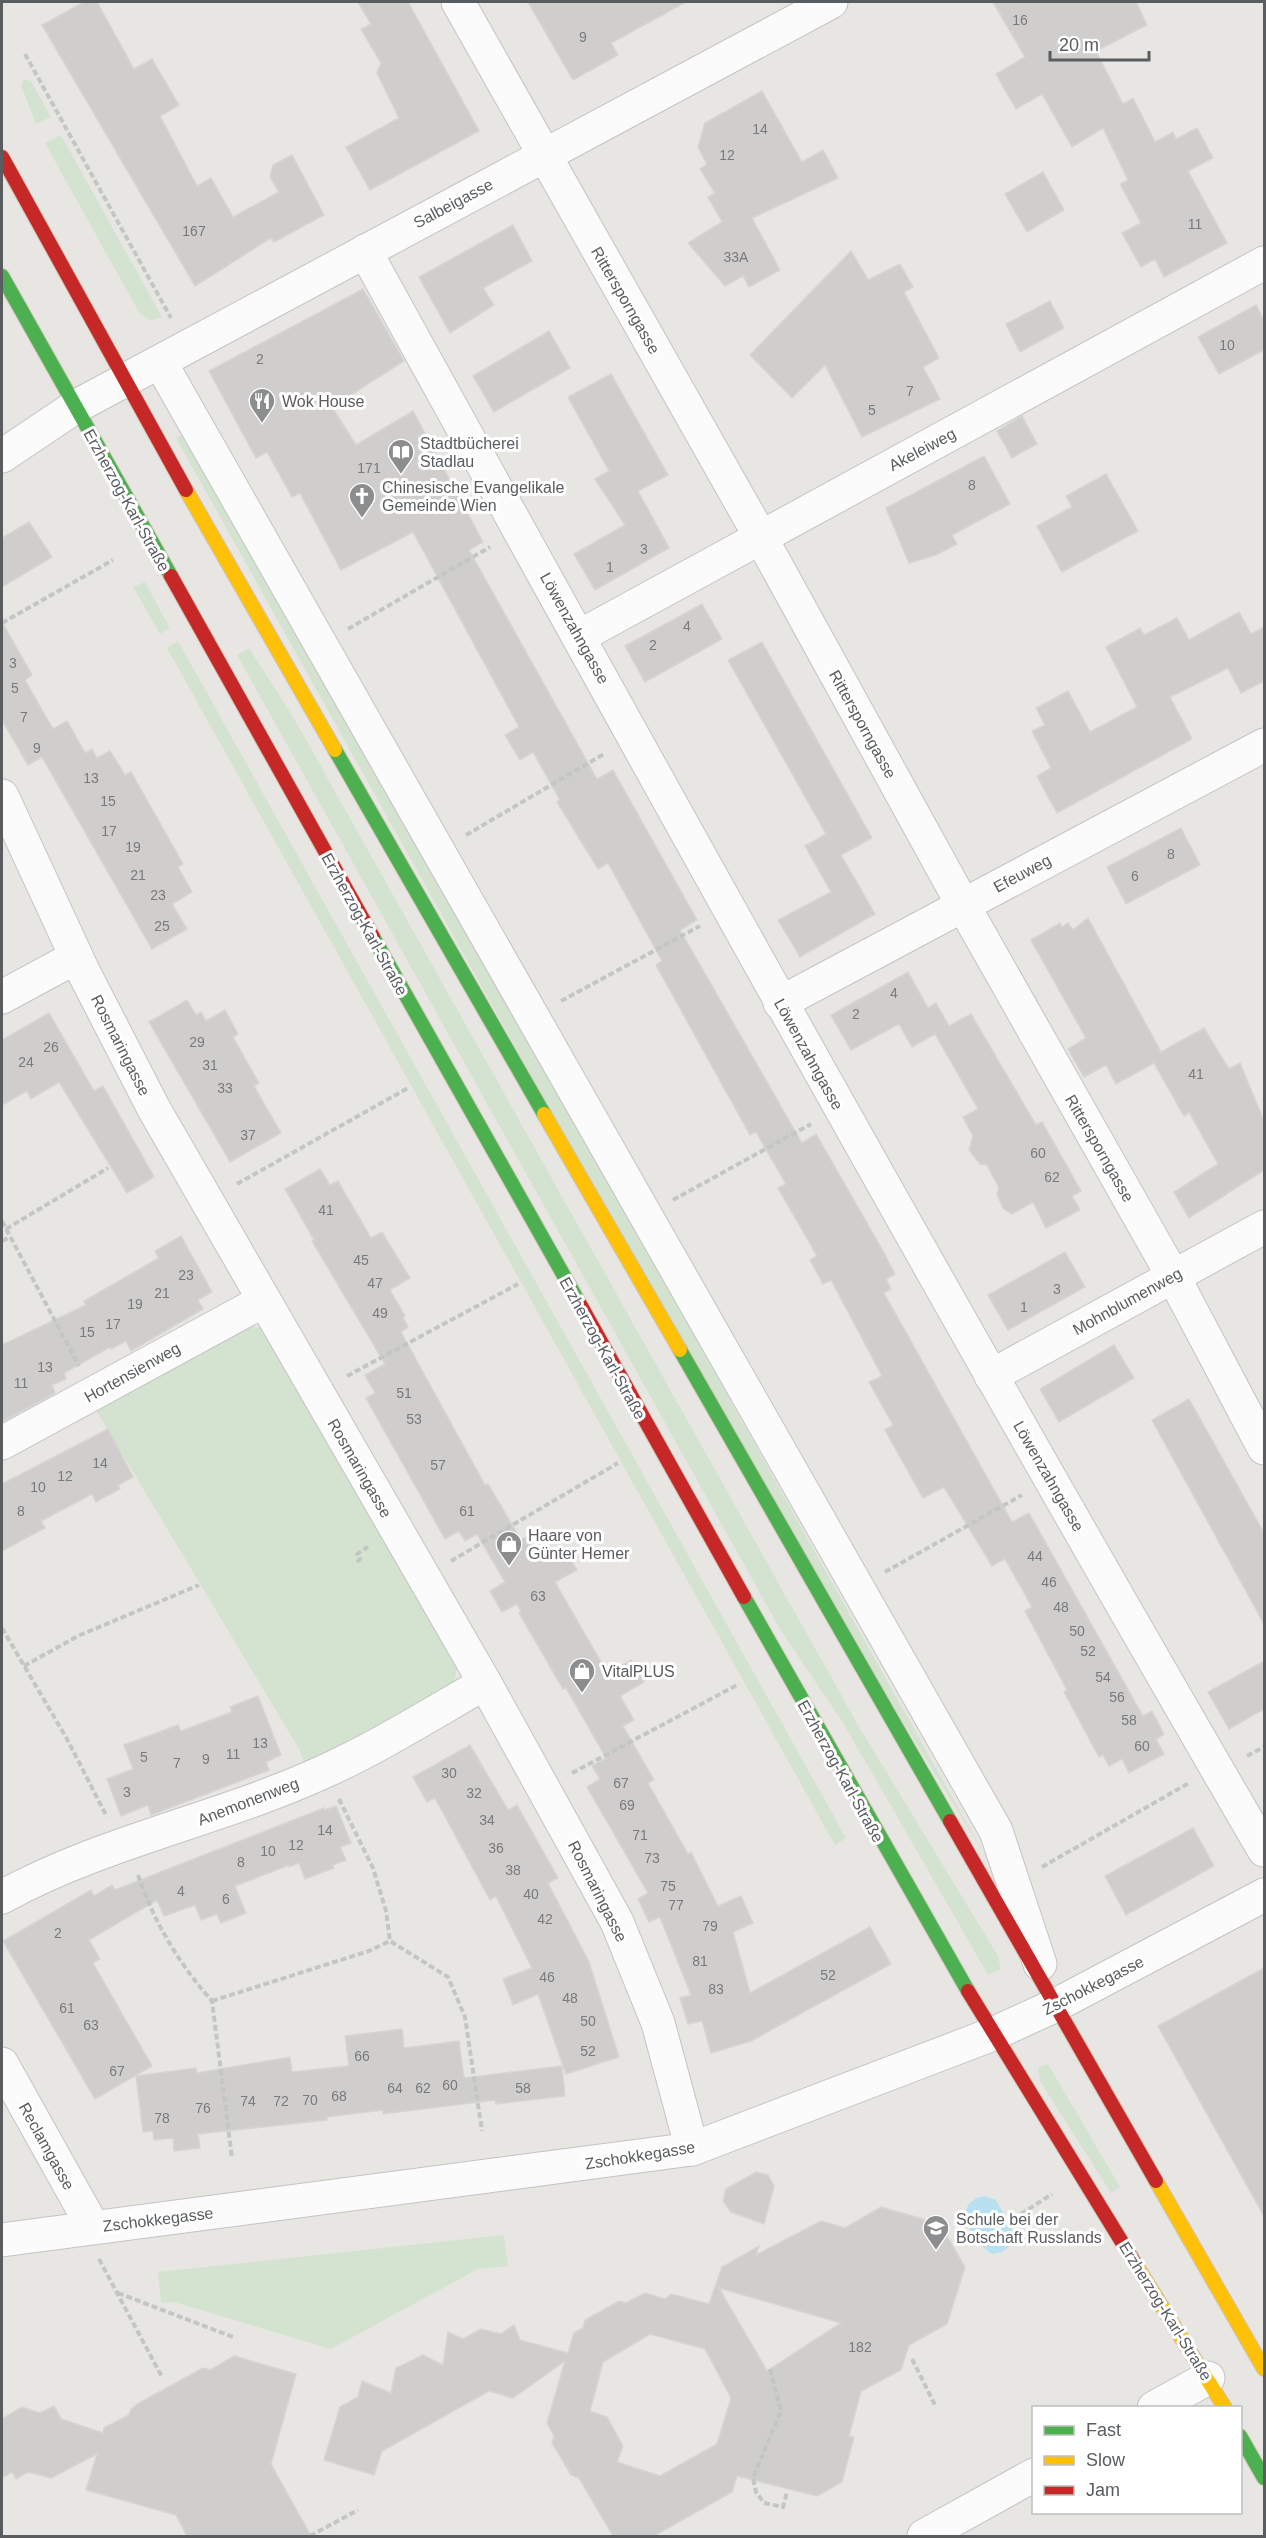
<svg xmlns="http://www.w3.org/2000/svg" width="1266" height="2538" font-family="Helvetica,sans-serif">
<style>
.green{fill:#d4e3cf}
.water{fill:#b9e0f0}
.building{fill:#d0cecc;stroke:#d7d5d2;stroke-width:1.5;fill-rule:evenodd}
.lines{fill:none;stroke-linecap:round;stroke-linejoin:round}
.street-casing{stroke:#c4c3c4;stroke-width:35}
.fast-casing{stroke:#cec3b3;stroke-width:16}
.slow-casing{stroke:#cec3b3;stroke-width:16}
.jam-casing{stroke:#cec3b3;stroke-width:16}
.path{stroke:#c2c7c4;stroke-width:4;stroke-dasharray:6 3;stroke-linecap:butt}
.street{stroke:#fcfbfb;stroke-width:33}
.fast{stroke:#4caf50;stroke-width:14}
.slow{stroke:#ffc107;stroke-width:14}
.jam{stroke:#c62828;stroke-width:14}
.labels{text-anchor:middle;stroke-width:6;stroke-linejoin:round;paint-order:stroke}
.number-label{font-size:14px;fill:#787a7c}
.street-label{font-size:16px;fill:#595d60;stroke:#fff}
.poi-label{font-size:16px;fill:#595d60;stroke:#fff;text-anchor:start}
</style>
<rect width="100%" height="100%" fill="#e8e6e3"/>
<g class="green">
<path d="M24 79 31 81 51 117 36 124 21 85Z"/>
<path d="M61 135 162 317 151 320 140 314 45 143Z"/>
<path d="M188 431 984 1854 774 1511 176 438Z"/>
<path d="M145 582 170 628 160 634 133 587Z"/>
<path d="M178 641 846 1838 835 1845 167 648Z"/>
<path d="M249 648 295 720 858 1725 998 1956 1001 1969 988 1975 845 1726 780 1629 237 655Z"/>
<path d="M237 1323 265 1329 457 1669 451 1693 305 1765 299 1749 93 1405Z"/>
<path d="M1048 2064 1120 2187 1111 2193 1040 2081 1038 2068Z"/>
<path d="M504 2235 508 2266 478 2269 331 2349 174 2302 161 2303 158 2272Z"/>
</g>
<path class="water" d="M985 2196 996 2200 1013 2231 1011 2245 1002 2252 992 2254C972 2242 949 2201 985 2196Z"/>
<g class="building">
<path d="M84 2H97L134 69 152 59 179 105 160 116 197 186 211 178 233 217 279 192 270 177 273 165 292 155 324 215 274 242 271 238 195 286 42 25Z"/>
<path d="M358 2H408L479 131 370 190 346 147 399 118 377 73 381 63 361 29 371 24Z"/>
<path d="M528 2H686L611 43 618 55 573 80Z"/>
<path d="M993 2H1136L1147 25 1096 51 1123 104 1133 98 1155 142 1173 132 1176 139 1197 128 1213 158 1188 171 1227 243 1164 277 1155 259 1141 267 1122 233 1141 223 1120 184 1128 180 1103 128 1072 147 1042 94 1016 109 996 74 1025 57Z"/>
<path d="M762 91 802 162 823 150 838 178 752 218 780 270 749 287 743 276 725 286 688 243 722 222 708 197 715 193 700 169 707 164 698 147 705 123Z"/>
<path d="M1043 172 1064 210 1027 232 1005 194Z"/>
<path d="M513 225 532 261 483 288 494 305 450 333 419 277Z"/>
<path d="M851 251 868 280 900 264 913 287 904 292 939 358 923 367 940 399 862 437 825 365 792 398 750 355Z"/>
<path d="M363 289 404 361 332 407 356 445 413 411 483 542 469 550 597 779 613 770 697 920 680 930 802 1143 816 1134 883 1251 895 1274 886 1279 891 1289 884 1293 1012 1522 1029 1513 1143 1716 1152 1711 1164 1734 1156 1739 1164 1754 1129 1773 1122 1759 1109 1766 1103 1755 1099 1757 1064 1692 1067 1690 1025 1611 1032 1607 1005 1559 992 1566 944 1487 923 1498 885 1430 893 1425 869 1382 882 1376 831 1280 823 1284 810 1260 817 1256 778 1188 786 1184 756 1132 750 1135 656 965 662 961 608 863 598 869 557 802 560 800 533 752 520 760 505 735 519 727 413 532 341 570 300 493 292 497 267 452 256 458 209 371Z"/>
<path d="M1050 301 1064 328 1020 352 1006 324Z"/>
<path d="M1256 305 1264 320V350L1219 374 1198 337Z"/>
<path d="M549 331 570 368 494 412 473 376Z"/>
<path d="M611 374 668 475 638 491 669 548 595 590 574 554 625 525 595 479 609 471 568 397Z"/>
<path d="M1022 416 1037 444 1012 458 997 431Z"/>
<path d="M984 456 1010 504 952 535 957 544 936 555 909 563 886 508Z"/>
<path d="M1106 474 1138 531 1062 572 1037 526 1072 507 1066 496Z"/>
<path d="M29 522 52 557 2 587V538Z"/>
<path d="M702 604 722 639 645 682 625 646Z"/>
<path d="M1239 612 1251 634 1264 627V681L1241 693 1228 668 1170 697 1192 739 1057 813 1037 776 1051 768 1032 731 1045 725 1036 708 1068 691 1090 732 1137 707 1106 647 1140 628 1144 635 1177 618 1189 640Z"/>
<path d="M2 622 32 675 25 680 53 729 67 721 85 753 92 749 97 758 110 751 125 775 131 772 183 864 178 867 192 892 172 904 187 929 152 949 42 757 28 765 2 720Z"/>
<path d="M762 642 872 838 841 855 875 914 800 957 778 920 831 892 805 846 826 834 728 660Z"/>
<path d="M1181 828 1200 865 1126 904 1107 867Z"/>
<path d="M1088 918 1161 1052 1204 1028 1229 1069 1240 1063 1264 1121V1170L1189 1218 1174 1192 1218 1164 1189 1112 1184 1116 1154 1063 1116 1084 1106 1065 1084 1077 1068 1049 1086 1038 1031 940 1060 923 1062 927 1068 923 1073 930Z"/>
<path d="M908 972 928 1008 936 1003 949 1026 971 1014 1036 1125 1042 1122 1081 1191 1072 1196 1080 1210 1046 1228 1033 1202 1012 1214 1003 1208 997 1194 999 1188 987 1165 980 1164 969 1150 973 1136 963 1117 978 1109 935 1034 912 1047 899 1024 851 1050 831 1015Z"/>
<path d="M187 1000 196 1015 201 1012 206 1021 225 1010 238 1034 233 1037 259 1083 254 1086 281 1133 230 1162 149 1022Z"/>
<path d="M49 1013 94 1091 103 1086 154 1177 127 1193 59 1082 31 1099 27 1091 2 1105V1040Z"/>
<path d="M320 1169 330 1185 338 1181 371 1238 382 1232 410 1278 390 1290 405 1316 403 1317 408 1327 401 1332 485 1485 488 1484 521 1540 528 1536 542 1561 564 1548 577 1570 555 1582 608 1674 631 1660 644 1682 620 1696 634 1720 623 1726 654 1780 648 1783 688 1854 691 1852 718 1906 741 1896 753 1923 733 1932 750 1993 870 1927 891 1964 751 2041 711 2053 702 2021 688 2024 680 1998 691 1995 660 1917 649 1922 638 1899 648 1893 587 1787 600 1779 592 1766 606 1758 566 1688 563 1689 519 1613 521 1611 517 1604 502 1612 490 1591 505 1582 477 1534 465 1541 459 1531 445 1539 366 1398 375 1393 365 1375 385 1364 312 1241 314 1240 285 1189Z"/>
<path d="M181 1236 212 1292 198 1300 203 1309 131 1351 126 1341 111 1349 110 1347 64 1373 66 1379 52 1385 55 1393 2 1422V1345L86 1305 84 1301 159 1258 155 1251Z"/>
<path d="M1065 1252 1085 1287 1008 1330 988 1295Z"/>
<path d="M1114 1345 1134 1378 1059 1422 1040 1389Z"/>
<path d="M1189 1399 1264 1533V1624L1152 1420Z"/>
<path d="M108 1429 133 1477 118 1485 120 1489 96 1502 92 1494 41 1521 45 1528 2 1551V1484Z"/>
<path d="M1264 1661V1709L1229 1729 1208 1692Z"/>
<path d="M258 1696 281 1755 266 1762 269 1770 151 1815 148 1805 121 1816 107 1779 133 1769 124 1745 178 1725 181 1731 232 1712 230 1707Z"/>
<path d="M470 1745 508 1810 517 1805 558 1878 548 1883 589 1962 619 2057 566 2074 538 1994 513 2005 503 1979 532 1968 496 1896 490 1900 435 1798 427 1802 413 1777Z"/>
<path d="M336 1806 351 1843 340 1847 346 1860 333 1865 334 1868 305 1879 299 1863 289 1867V1865L235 1886 246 1913 221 1923 217 1914 201 1920 195 1905 164 1916 157 1900 89 1940 100 1959 93 1963 152 2066 95 2099 3 1941 91 1890 94 1896 112 1885 115 1890 324 1808 325 1810Z"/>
<path d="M1193 1828 1214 1866 1126 1915 1105 1876Z"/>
<path d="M1264 1968V2216L1158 2026Z"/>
<path d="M402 2029 404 2048 459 2041 464 2078 562 2066 565 2096 496 2104 495 2100 383 2114V2110L327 2117V2120L198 2134 200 2148 174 2151 173 2138 154 2140 153 2131 143 2132 136 2076 196 2068 197 2073 290 2057 292 2072 349 2066 345 2036Z"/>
<path d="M756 2172 768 2175 774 2186 764 2224 731 2212 723 2201 726 2189Z"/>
<path d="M881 2207 940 2224 965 2267 947 2324 909 2345 901 2370 861 2391 849 2436 854 2437 842 2482 817 2496 737 2476 732 2492 654 2536H613L579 2478 571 2475 552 2443 554 2436 547 2423 565 2361 513 2398 489 2391 382 2451 374 2475 324 2460 340 2407 358 2397 362 2381 391 2393 396 2368 423 2355 443 2365 448 2332 463 2339 481 2329 501 2334 514 2325 520 2340 568 2353 574 2333 583 2328 585 2320 619 2301 626 2303 645 2293 665 2299 671 2294 709 2304 722 2267 759 2246 756 2255 821 2221 845 2228ZM719 2288 841 2323 767 2371ZM650 2334 705 2349 731 2398 717 2444 660 2476 617 2462 623 2446 607 2417 590 2411 603 2362Z"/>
<path d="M234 2356 296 2374 271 2464 311 2536H187L176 2515 86 2490 97 2454 51 2478 28 2472 16 2479 12 2472 2 2478V2419L22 2407 40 2413 54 2406 61 2419 103 2433 104 2428 129 2415 131 2409 139 2403 203 2368 210 2370Z"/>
</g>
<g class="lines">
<g class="street-casing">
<g id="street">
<path d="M458 2 760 536 963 905 1173 1276 1264 1448"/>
<path d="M365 251C660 786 956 1321 1264 1850"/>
<path d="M160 362 996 1831 1040 1964"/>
<path d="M2 456 75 407 831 2"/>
<path d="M580 636 1264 263"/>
<path d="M2 796 83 971 154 1109 485 1683 617 1922 658 2023 692 2149"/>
<path d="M2 997 76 957"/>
<path d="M780 1003 1264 745"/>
<path d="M991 1376 1264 1227"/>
<path d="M2 1443 263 1301"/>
<path d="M2 1897C102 1842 217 1820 321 1773 377 1748 431 1714 485 1683"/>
<path d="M2 2064 93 2227"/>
<path d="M2 2240 692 2149 993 2034 1054 2006 1264 1895"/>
<path d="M1154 2408 1208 2378"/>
<path d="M924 2536 1034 2475"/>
</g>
</g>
<g class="fast-casing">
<g id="fast">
<path d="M2 276 171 576"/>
<path d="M335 750 544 1114"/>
<path d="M373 937 581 1306"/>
<path d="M680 1350 950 1821"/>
<path d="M744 1597 968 1991"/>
<path d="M1240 2436 1264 2478"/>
</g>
</g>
<g class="slow-casing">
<g id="slow">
<path d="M186 490 335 750"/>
<path d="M544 1114 680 1350"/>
<path d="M1156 2181 1264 2369"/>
<path d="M1136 2265 1225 2408"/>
</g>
</g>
<g class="jam-casing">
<g id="jam">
<path d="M2 157 186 490"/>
<path d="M171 576 373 937"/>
<path d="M581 1306 744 1597"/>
<path d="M950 1821 1156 2181"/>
<path d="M968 1991 1136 2265"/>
</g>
</g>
<g class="path">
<path d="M25 54 171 318"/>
<path d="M2 623 113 560"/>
<path d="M348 629 490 547"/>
<path d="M466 835 604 754"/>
<path d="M561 1001 700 926"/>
<path d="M237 1184 408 1088"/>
<path d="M673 1200 811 1124"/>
<path d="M2 1221 79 1366"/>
<path d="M6 1229 108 1168"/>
<path d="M2 1241 10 1237"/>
<path d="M347 1376 518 1284"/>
<path d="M451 1561 618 1463"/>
<path d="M357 1562 360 1559 357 1554 368 1547"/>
<path d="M885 1572 1022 1495"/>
<path d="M2 1628 67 1739 107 1817"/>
<path d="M24 1666 78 1636 199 1585"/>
<path d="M1247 1756 1264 1747"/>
<path d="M572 1773 739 1684"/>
<path d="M339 1799 373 1868 386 1911 390 1941"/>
<path d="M1042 1867 1189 1783"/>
<path d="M138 1875C154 1922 179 1964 212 2001L232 2158"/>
<path d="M212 2001 369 1951 390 1941 448 1977 465 2017 482 2131"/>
<path d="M1021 2214 1052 2194"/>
<path d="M99 2259 162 2377"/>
<path d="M118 2293 233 2337"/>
<path d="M912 2359 936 2407"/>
<path d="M770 2369 781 2411 753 2478 756 2492 764 2503 783 2507 787 2492"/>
<path d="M310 2536 358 2510"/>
</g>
<use href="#street" class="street"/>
<use href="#fast" class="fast"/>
<use href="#slow" class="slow"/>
<use href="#jam" class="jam"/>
</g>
<defs>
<g id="restaurant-pin" transform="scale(1.35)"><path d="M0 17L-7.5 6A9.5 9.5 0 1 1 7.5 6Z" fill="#8b8d8e" stroke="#fff"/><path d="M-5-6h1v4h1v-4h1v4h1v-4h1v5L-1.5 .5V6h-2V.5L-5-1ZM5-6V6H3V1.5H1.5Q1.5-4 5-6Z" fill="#fff"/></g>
<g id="library-pin" transform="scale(1.35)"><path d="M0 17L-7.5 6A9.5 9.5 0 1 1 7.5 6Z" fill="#8b8d8e" stroke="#fff"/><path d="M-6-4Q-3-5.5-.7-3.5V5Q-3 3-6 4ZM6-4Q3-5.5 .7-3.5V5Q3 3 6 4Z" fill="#fff"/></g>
<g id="church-pin" transform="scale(1.35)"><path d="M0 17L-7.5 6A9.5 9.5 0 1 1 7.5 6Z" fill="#8b8d8e" stroke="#fff"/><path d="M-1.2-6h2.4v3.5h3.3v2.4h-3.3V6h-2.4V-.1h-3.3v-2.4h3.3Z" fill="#fff"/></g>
<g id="shop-pin" transform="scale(1.35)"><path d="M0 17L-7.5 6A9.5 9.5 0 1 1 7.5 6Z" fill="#8b8d8e" stroke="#fff"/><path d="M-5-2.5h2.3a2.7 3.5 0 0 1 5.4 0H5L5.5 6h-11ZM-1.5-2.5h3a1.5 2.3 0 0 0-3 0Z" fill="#fff"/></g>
<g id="school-pin" transform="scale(1.35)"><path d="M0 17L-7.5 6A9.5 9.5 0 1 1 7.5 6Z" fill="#8b8d8e" stroke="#fff"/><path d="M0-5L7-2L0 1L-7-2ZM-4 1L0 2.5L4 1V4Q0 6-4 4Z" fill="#fff"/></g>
</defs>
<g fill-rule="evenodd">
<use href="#restaurant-pin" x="262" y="401"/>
<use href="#library-pin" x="401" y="452"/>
<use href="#church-pin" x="362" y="496"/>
<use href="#shop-pin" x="509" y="1544"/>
<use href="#shop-pin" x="582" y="1671"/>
<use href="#school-pin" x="936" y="2228"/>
</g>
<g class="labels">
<g class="number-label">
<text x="1020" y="25">16</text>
<text x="583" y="42">9</text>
<text x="760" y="134">14</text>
<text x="727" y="160">12</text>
<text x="1195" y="229">11</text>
<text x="194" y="236">167</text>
<text x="736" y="262">33A</text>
<text x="1227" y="350">10</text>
<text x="260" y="364">2</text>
<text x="910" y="396">7</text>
<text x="872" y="415">5</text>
<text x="369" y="473">171</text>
<text x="972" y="490">8</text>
<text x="644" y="554">3</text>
<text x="610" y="572">1</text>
<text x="687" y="631">4</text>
<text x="653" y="650">2</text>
<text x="13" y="668">3</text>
<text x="15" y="693">5</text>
<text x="24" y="722">7</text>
<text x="37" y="753">9</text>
<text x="91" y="783">13</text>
<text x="108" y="806">15</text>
<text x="109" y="836">17</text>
<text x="133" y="852">19</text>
<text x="1171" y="859">8</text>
<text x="138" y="880">21</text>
<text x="1135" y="881">6</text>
<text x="158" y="900">23</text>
<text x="162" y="931">25</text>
<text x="894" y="998">4</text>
<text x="856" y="1019">2</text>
<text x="197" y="1047">29</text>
<text x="51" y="1052">26</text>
<text x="26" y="1067">24</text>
<text x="210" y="1070">31</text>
<text x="1196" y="1079">41</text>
<text x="225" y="1093">33</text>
<text x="248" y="1140">37</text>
<text x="1038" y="1158">60</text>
<text x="1052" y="1182">62</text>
<text x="326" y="1215">41</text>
<text x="361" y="1265">45</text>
<text x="186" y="1280">23</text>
<text x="375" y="1288">47</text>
<text x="1057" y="1294">3</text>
<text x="162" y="1298">21</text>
<text x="135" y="1309">19</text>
<text x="1024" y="1312">1</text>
<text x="380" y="1318">49</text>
<text x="113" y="1329">17</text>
<text x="87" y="1337">15</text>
<text x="45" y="1372">13</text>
<text x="21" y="1388">11</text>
<text x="404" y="1398">51</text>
<text x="414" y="1424">53</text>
<text x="100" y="1468">14</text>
<text x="438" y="1470">57</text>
<text x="65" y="1481">12</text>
<text x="38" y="1492">10</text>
<text x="21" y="1516">8</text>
<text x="467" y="1516">61</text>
<text x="1035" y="1561">44</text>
<text x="1049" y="1587">46</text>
<text x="538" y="1601">63</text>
<text x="1061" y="1612">48</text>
<text x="1077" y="1636">50</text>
<text x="1088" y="1656">52</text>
<text x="1103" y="1682">54</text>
<text x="1117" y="1702">56</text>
<text x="1129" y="1725">58</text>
<text x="260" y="1748">13</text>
<text x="1142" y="1751">60</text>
<text x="233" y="1759">11</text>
<text x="144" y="1762">5</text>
<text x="206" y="1764">9</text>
<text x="177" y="1768">7</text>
<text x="449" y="1778">30</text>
<text x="621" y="1788">67</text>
<text x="127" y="1797">3</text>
<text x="474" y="1798">32</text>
<text x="627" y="1810">69</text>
<text x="487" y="1825">34</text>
<text x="325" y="1835">14</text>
<text x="640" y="1840">71</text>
<text x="296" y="1850">12</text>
<text x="496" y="1853">36</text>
<text x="268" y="1856">10</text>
<text x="652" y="1863">73</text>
<text x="241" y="1867">8</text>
<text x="513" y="1875">38</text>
<text x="668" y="1891">75</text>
<text x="181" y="1896">4</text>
<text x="531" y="1899">40</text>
<text x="226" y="1904">6</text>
<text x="676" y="1910">77</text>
<text x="545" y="1924">42</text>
<text x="710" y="1931">79</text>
<text x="58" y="1938">2</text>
<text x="700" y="1966">81</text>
<text x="828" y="1980">52</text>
<text x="547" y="1982">46</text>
<text x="716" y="1994">83</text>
<text x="570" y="2003">48</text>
<text x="67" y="2013">61</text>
<text x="588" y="2026">50</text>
<text x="91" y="2030">63</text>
<text x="588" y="2056">52</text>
<text x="362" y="2061">66</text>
<text x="117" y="2076">67</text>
<text x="450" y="2090">60</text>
<text x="395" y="2093">64</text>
<text x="423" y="2093">62</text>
<text x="523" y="2093">58</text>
<text x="339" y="2101">68</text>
<text x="310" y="2105">70</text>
<text x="248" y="2106">74</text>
<text x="281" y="2106">72</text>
<text x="203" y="2113">76</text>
<text x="162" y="2123">78</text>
<text x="860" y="2352">182</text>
</g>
<g class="street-label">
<text transform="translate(453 203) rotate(-28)" y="6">Salbeigasse</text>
<text transform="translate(626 300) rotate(60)" y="6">Rittersporngasse</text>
<text transform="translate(922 449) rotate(-28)" y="6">Akeleiweg</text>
<text transform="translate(127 500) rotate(61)" y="6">Erzherzog-Karl-Straße</text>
<text transform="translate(575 628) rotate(61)" y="6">Löwenzahngasse</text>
<text transform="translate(863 724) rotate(61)" y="6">Rittersporngasse</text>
<text transform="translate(1022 873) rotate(-28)" y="6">Efeuweg</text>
<text transform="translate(365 924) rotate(61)" y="6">Erzherzog-Karl-Straße</text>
<text transform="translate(121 1045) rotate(63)" y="6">Rosmaringasse</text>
<text transform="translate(809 1054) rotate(61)" y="6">Löwenzahngasse</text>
<text transform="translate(1100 1148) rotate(60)" y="6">Rittersporngasse</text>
<text transform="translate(1127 1301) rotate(-29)" y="6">Mohnblumenweg</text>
<text transform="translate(603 1348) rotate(61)" y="6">Erzherzog-Karl-Straße</text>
<text transform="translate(132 1372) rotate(-29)" y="6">Hortensienweg</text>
<text transform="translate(360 1468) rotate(60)" y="6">Rosmaringasse</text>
<text transform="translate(1049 1476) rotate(60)" y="6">Löwenzahngasse</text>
<text transform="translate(841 1771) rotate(61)" y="6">Erzherzog-Karl-Straße</text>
<text transform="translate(248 1801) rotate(-21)" y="6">Anemonenweg</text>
<text transform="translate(598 1891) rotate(63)" y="6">Rosmaringasse</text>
<text transform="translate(1093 1985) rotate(-27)" y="6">Zschokkegasse</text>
<text transform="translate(47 2146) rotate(61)" y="6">Reclamgasse</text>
<text transform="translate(640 2155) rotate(-9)" y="6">Zschokkegasse</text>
<text transform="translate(158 2219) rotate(-7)" y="6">Zschokkegasse</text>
<text transform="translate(1166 2311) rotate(58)" y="6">Erzherzog-Karl-Straße</text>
</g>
<g class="poi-label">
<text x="282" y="407">Wok House</text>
<text x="420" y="449">Stadtbücherei<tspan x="420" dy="18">Stadlau</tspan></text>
<text x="382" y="493">Chinesische Evangelikale<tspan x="382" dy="18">Gemeinde Wien</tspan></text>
<text x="528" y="1541">Haare von<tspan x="528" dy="18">Günter Hemer</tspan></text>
<text x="602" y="1677">VitalPLUS</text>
<text x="956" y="2225">Schule bei der<tspan x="956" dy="18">Botschaft Russlands</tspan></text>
</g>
</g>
<rect width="1266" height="2538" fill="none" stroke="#595d60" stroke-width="6"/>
<rect x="1032" y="2406" width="210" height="108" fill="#ffffff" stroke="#bdbebf" stroke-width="1.5"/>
<rect x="1044" y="2426" width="30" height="9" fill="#4caf50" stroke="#bdbebf" stroke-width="1.5"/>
<text x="1086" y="2436" font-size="18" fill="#595d60">Fast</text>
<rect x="1044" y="2456" width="30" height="9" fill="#ffc107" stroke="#bdbebf" stroke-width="1.5"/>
<text x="1086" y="2466" font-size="18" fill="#595d60">Slow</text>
<rect x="1044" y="2486" width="30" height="9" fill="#c62828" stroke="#bdbebf" stroke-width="1.5"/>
<text x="1086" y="2496" font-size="18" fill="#595d60">Jam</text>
<path d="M1050 51v9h99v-9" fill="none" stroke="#595d60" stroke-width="3"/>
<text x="1059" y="51" font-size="18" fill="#595d60" stroke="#ffffff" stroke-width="4.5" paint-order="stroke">20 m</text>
</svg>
